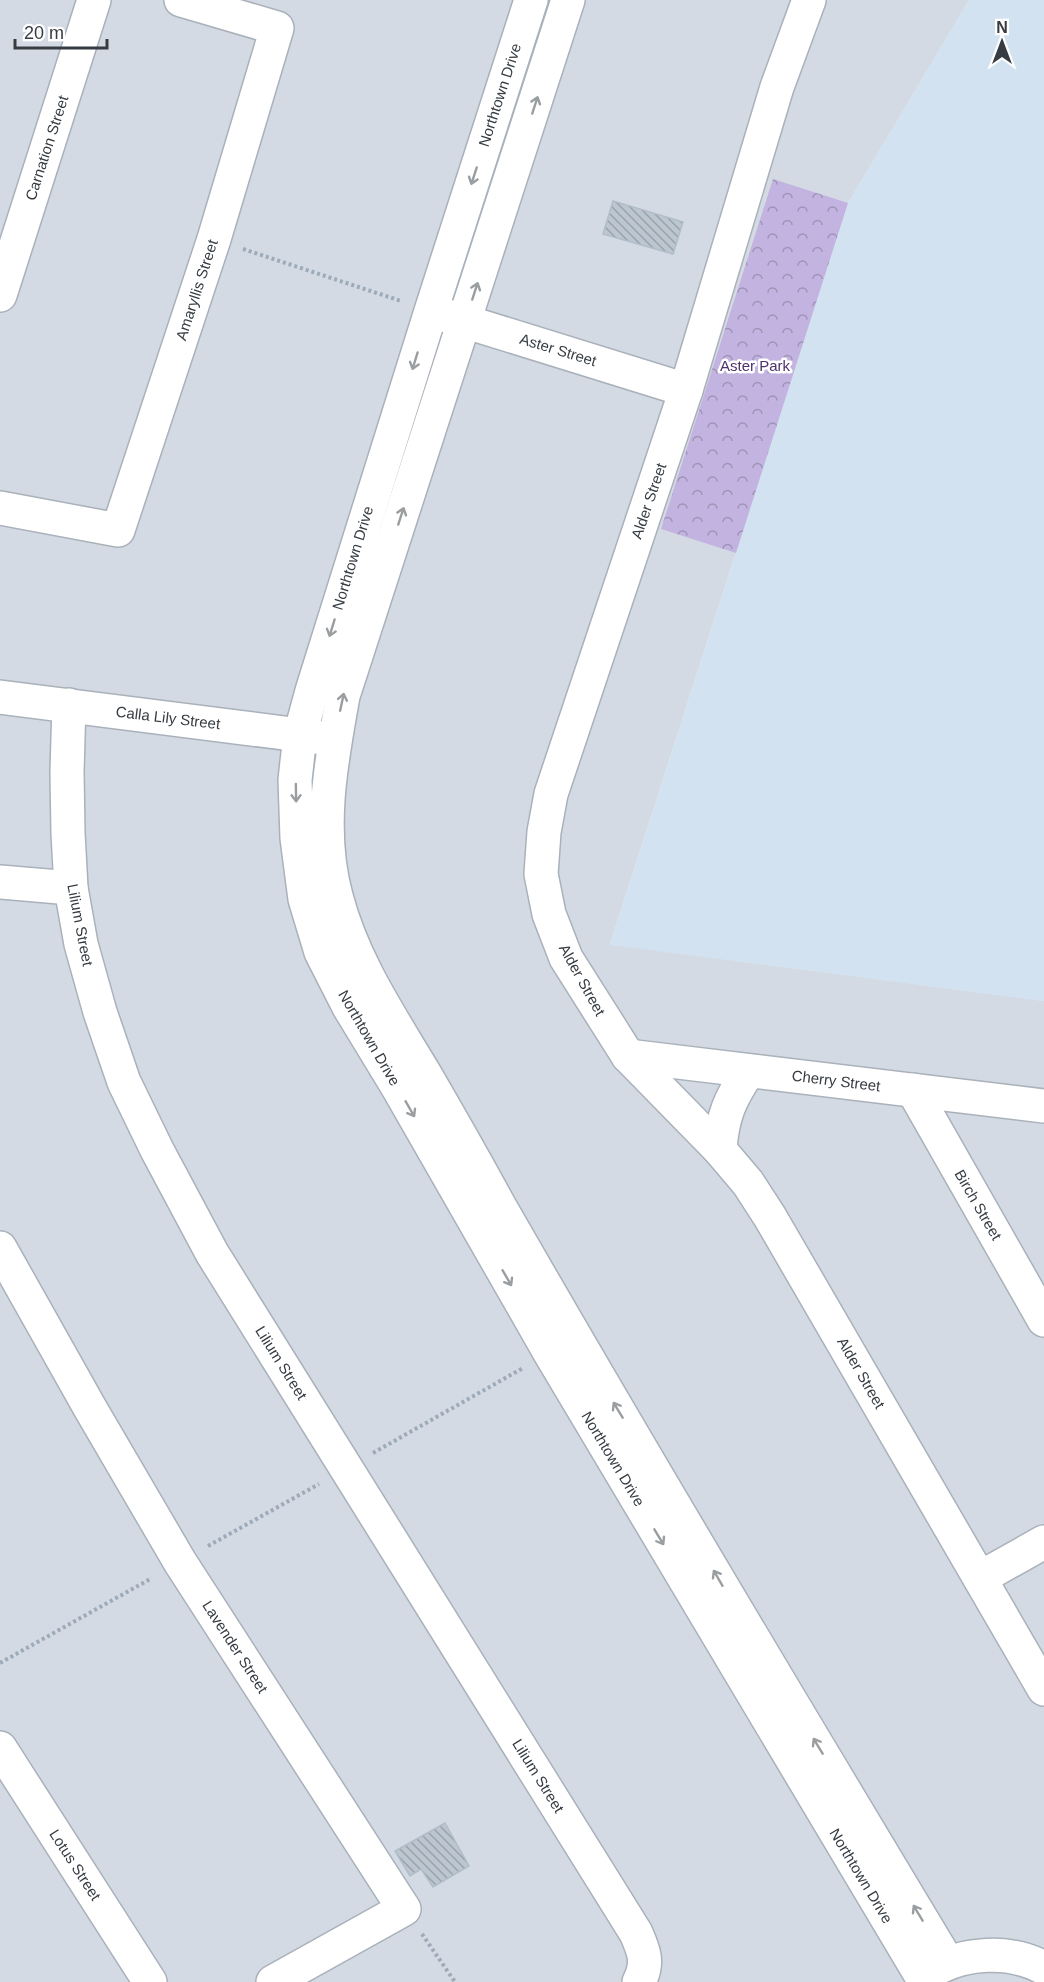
<svg xmlns="http://www.w3.org/2000/svg" width="1044" height="1982" font-family="Arial,sans-serif">
<style>
.residential{fill:#d4dae3}
.commercial{fill:#d2e2f0}
.forest{fill:url(#forest-crowns)}
.building{fill:url(#building-back-hatch);stroke:#b0bdca;stroke-width:1.5}
.lines{fill:none;stroke-linecap:round;stroke-linejoin:round}
.minor-casing{stroke:#a9b1ba;stroke-width:36}
.path{stroke:#9caaba;stroke-width:4;stroke-dasharray:3 3;stroke-linecap:butt}
.minor{stroke:#fff;stroke-width:33}
.oneway{stroke:#9a9ea0}
.labels{text-anchor:middle;stroke-width:5;stroke-linejoin:round;paint-order:stroke}
.street-label{font-size:15px;fill:#363c42;stroke:#fff}
.park-label{font-size:15px;fill:#4f316c;stroke:#fff}
</style>
<defs>
<pattern id="forest-crowns" width="20" height="18" patternUnits="userSpaceOnUse" patternTransform="scale(1.5)"><rect width="20" height="18" fill="#c2b3e0"/><path d="M2 6a3 3 0 1 1 6 0M12 15a3 3 0 1 1 6 0" fill="none" stroke="#9e93b7"/></pattern>
<pattern id="building-back-hatch" width="6" height="6" patternUnits="userSpaceOnUse" patternTransform="scale(1.5)"><rect width="6" height="6" fill="#bcc6d0"/><path d="M-1 5l2 2M0 0l6 6M5-1l2 2" fill="none" stroke="#9aa2aa"/></pattern>
</defs>
<rect width="100%" height="100%" fill="#e5eaf0"/>
<path class="residential" d="M0 0H969L848 203 610 944 1044 1001V1982H0Z"/>
<path class="commercial" d="M969 0H1044V1001L610 945 848 203Z"/>
<path class="forest" d="M773 179 848 203 736 553 661 529Z"/>
<g class="building">
<path d="M613 201 683 222 673 254 603 234Z"/>
<path d="M445 1823 469 1866 433 1887 421 1869 410 1876 395 1851Z"/>
</g>
<g class="lines">
<g class="minor-casing">
<g id="minor">
<path d="M531 0 431 311 312 691 300 735 295 780 297 838 305 899 321 952 349 1007 400 1091 550 1353 922 1977"/>
<path d="M568 0 343 696C331 762 318 830 336 896 353 962 391 1017 426 1076 451 1119 476 1163 500 1207 646 1461 797 1712 948 1963"/>
<path d="M809 0 777 87 686 390 551 794 544 832 541 874 549 914 566 958 628 1056 720 1150 748 1183 770 1217 1044 1689"/>
<path d="M0 295 94 0"/>
<path d="M444 315 686 390"/>
<path d="M0 508 118 530 214 239 277 28 181 0"/>
<path d="M0 697 323 738"/>
<path d="M69 705 67 772 68 833 71 888 81 944 100 1012 124 1082 157 1150 212 1253 636 1933C644 1951 649 1963 639 1982"/>
<path d="M0 882 71 888"/>
<path d="M628 1056 1044 1106"/>
<path d="M913 1090 1044 1320"/>
<path d="M720 1150C722 1117 730 1098 749 1071"/>
<path d="M0 1248 90 1408 180 1562 404 1909 273 1982"/>
<path d="M980 1578 1044 1542"/>
<path d="M0 1748 150 1982"/>
<path d="M930 1972C964 1952 1009 1949 1044 1968"/>
</g>
</g>
<g class="path">
<path d="M243 249 401 301"/>
<path d="M373 1453 523 1368"/>
<path d="M208 1546 319 1484"/>
<path d="M0 1663 152 1578"/>
<path d="M422 1934 455 1982"/>
</g>
<use href="#minor" class="minor"/>
</g>
<defs><path id="oneway-shaft" d="M-6 0H5M1.5-3L5.5 0L1.5 3" fill="none" stroke-width="1.6" stroke-linecap="round" stroke-linejoin="round" transform="scale(1.5)"/></defs>
<g class="oneway">
<use href="#oneway-shaft" transform="translate(535 105) rotate(-72)"/>
<use href="#oneway-shaft" transform="translate(474 176) rotate(108)"/>
<use href="#oneway-shaft" transform="translate(475 291) rotate(-72)"/>
<use href="#oneway-shaft" transform="translate(415 361) rotate(107)"/>
<use href="#oneway-shaft" transform="translate(401 516) rotate(-72)"/>
<use href="#oneway-shaft" transform="translate(332 628) rotate(107)"/>
<use href="#oneway-shaft" transform="translate(342 702) rotate(-78)"/>
<use href="#oneway-shaft" transform="translate(296 793) rotate(89)"/>
<use href="#oneway-shaft" transform="translate(410 1109) rotate(60)"/>
<use href="#oneway-shaft" transform="translate(507 1278) rotate(60)"/>
<use href="#oneway-shaft" transform="translate(618 1410) rotate(-121)"/>
<use href="#oneway-shaft" transform="translate(659 1537) rotate(59)"/>
<use href="#oneway-shaft" transform="translate(718 1578) rotate(-120)"/>
<use href="#oneway-shaft" transform="translate(818 1746) rotate(-121)"/>
<use href="#oneway-shaft" transform="translate(918 1913) rotate(-121)"/>
</g>
<g class="labels">
<g class="street-label">
<text transform="translate(500 95) rotate(-72)" y="5">Northtown Drive</text>
<text transform="translate(47 148) rotate(-72)" y="5">Carnation Street</text>
<text transform="translate(197 290) rotate(-72)" y="5">Amaryllis Street</text>
<text transform="translate(558 350) rotate(17)" y="5">Aster Street</text>
<text transform="translate(649 501) rotate(-71)" y="5">Alder Street</text>
<text transform="translate(353 558) rotate(-73)" y="5">Northtown Drive</text>
<text transform="translate(168 718) rotate(7)" y="5">Calla Lily Street</text>
<text transform="translate(80 925) rotate(79)" y="5">Lilium Street</text>
<text transform="translate(582 980) rotate(61)" y="5">Alder Street</text>
<text transform="translate(369 1038) rotate(60)" y="5">Northtown Drive</text>
<text transform="translate(836 1081) rotate(7)" y="5">Cherry Street</text>
<text transform="translate(978 1205) rotate(60)" y="5">Birch Street</text>
<text transform="translate(281 1363) rotate(58)" y="5">Lilium Street</text>
<text transform="translate(861 1373) rotate(60)" y="5">Alder Street</text>
<text transform="translate(613 1459) rotate(59)" y="5">Northtown Drive</text>
<text transform="translate(235 1647) rotate(57)" y="5">Lavender Street</text>
<text transform="translate(538 1776) rotate(58)" y="5">Lilium Street</text>
<text transform="translate(75 1865) rotate(57)" y="5">Lotus Street</text>
<text transform="translate(861 1876) rotate(59)" y="5">Northtown Drive</text>
</g>
<g class="park-label">
<text x="755" y="371">Aster Park</text>
</g>
</g>
<g transform="translate(1002 42)" stroke="#ffffff" stroke-width="4.5" paint-order="stroke">
<path d="M0-4.5L10 22L0 15L-10 22Z" fill="#363c42"/>
<text y="-9" font-size="16" font-weight="bold" text-anchor="middle" fill="#363c42">N</text>
</g>
<path d="M15 39v9h92v-9" fill="none" stroke="#363c42" stroke-width="3"/>
<text x="24" y="39" font-size="18" fill="#363c42" stroke="#ffffff" stroke-width="4.5" paint-order="stroke">20 m</text>
</svg>
